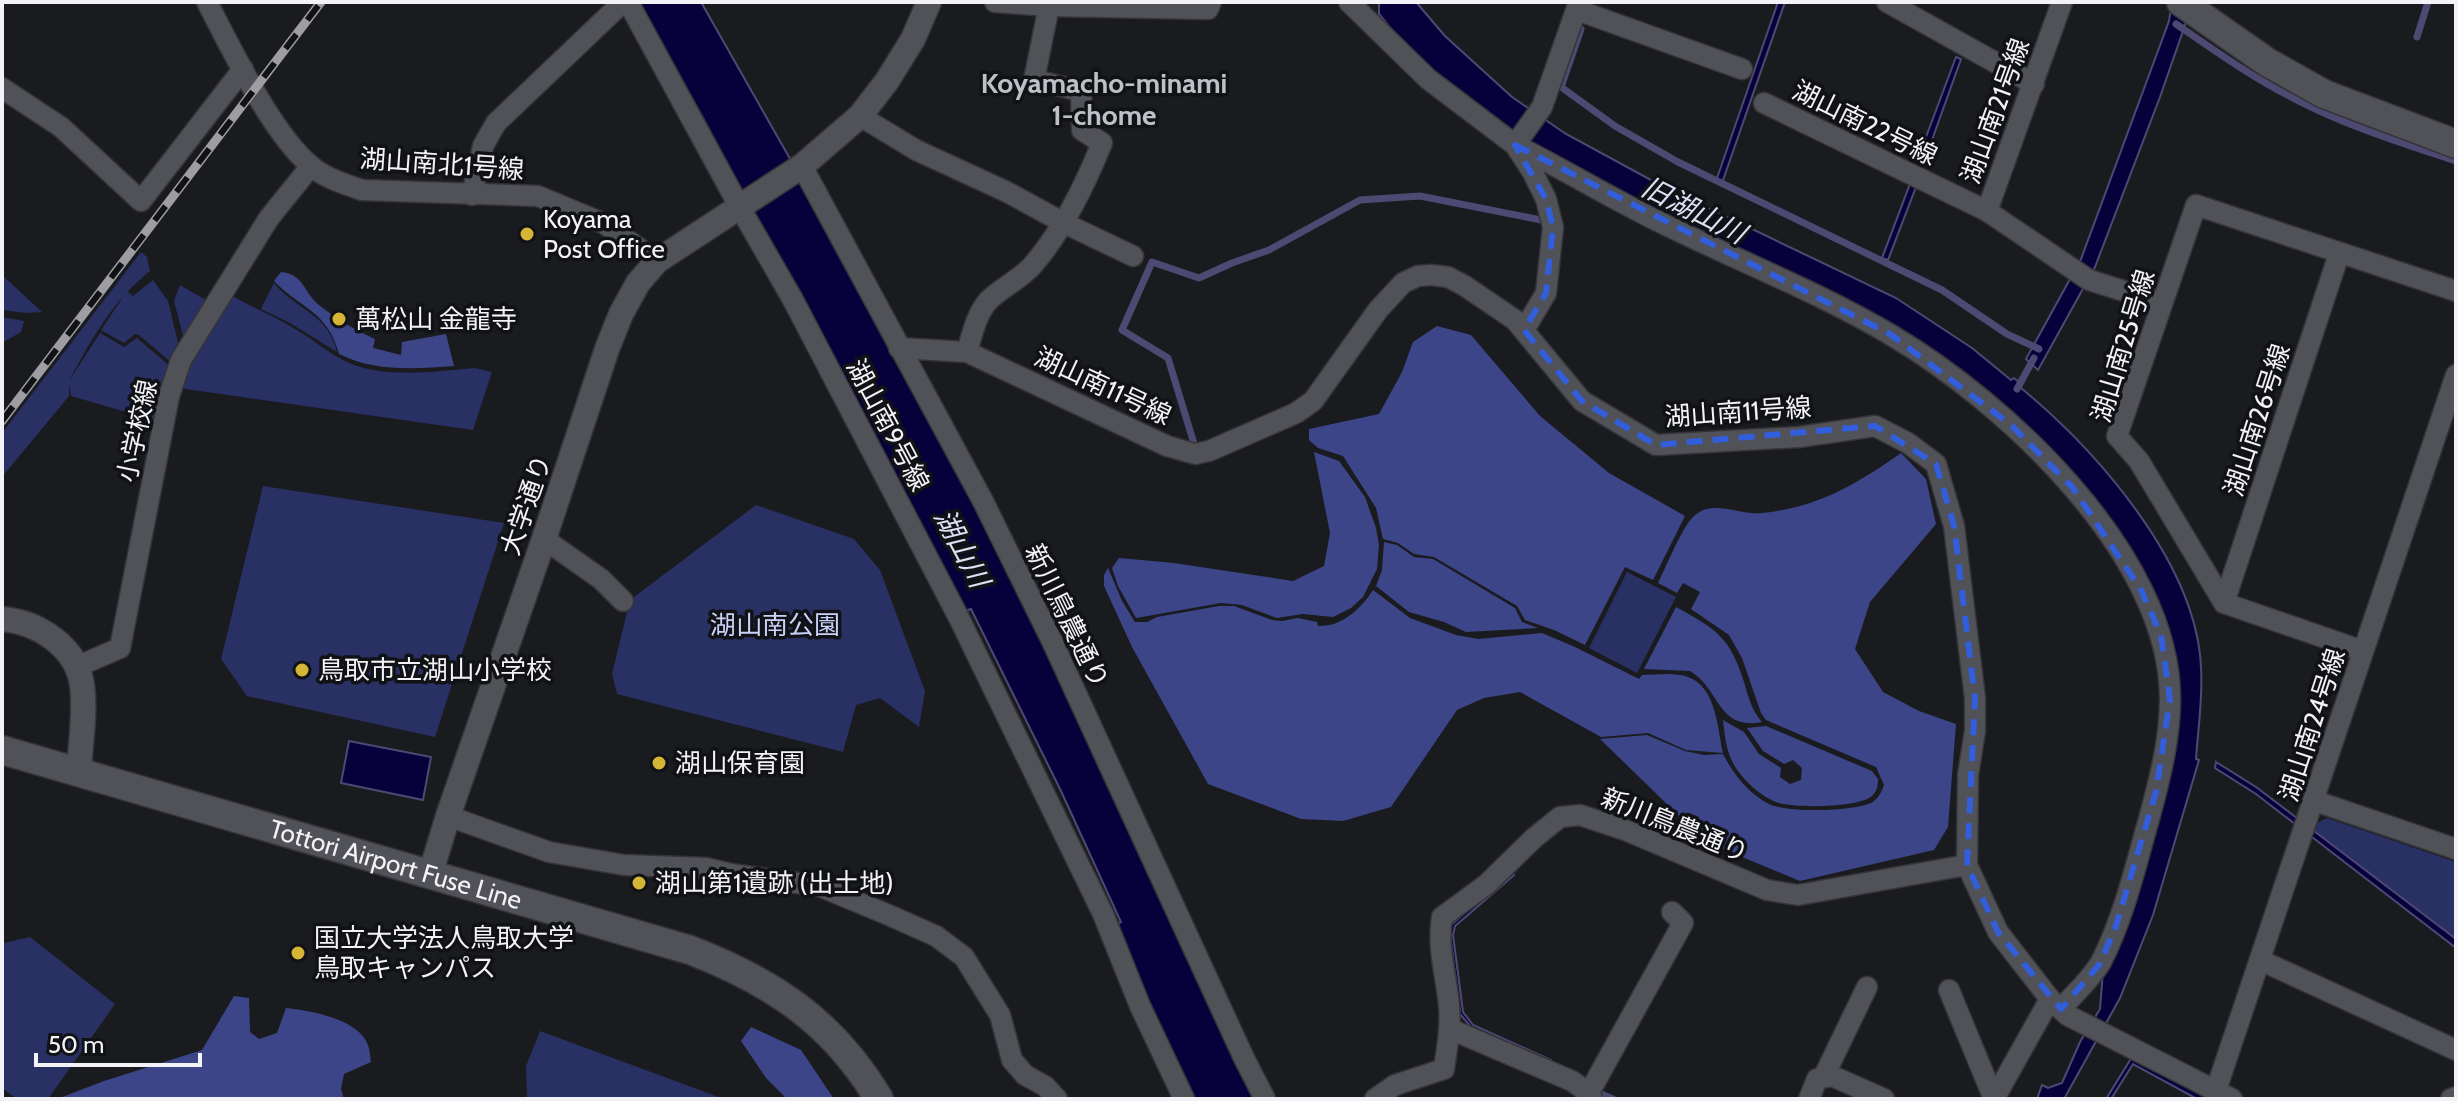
<svg xmlns="http://www.w3.org/2000/svg" width="2458" height="1101" font-family="Cabin,'Noto Sans JP',sans-serif">
<style>
.green{fill:#293063}
.forest{fill:#3c4588}
.water{fill:#08003b;stroke:#4e4973;stroke-width:2}
.lines{fill:none;stroke-linecap:round;stroke-linejoin:round}
.stream{stroke:#4e4973;stroke-width:7}
.minor-casing{stroke:#353539;stroke-width:23}
.tertiary-casing{stroke:#353539;stroke-width:27}
.secondary-casing{stroke:#353539;stroke-width:31}
.minor{stroke:#515257;stroke-width:20}
.tertiary{stroke:#515257;stroke-width:24}
.secondary{stroke:#515257;stroke-width:28}
.rail-casing{stroke:#9e9ea2;stroke-width:9}
.rail{stroke:#111216;stroke-width:6;stroke-dasharray:18;stroke-linecap:butt}
.marked{fill:none;stroke:#325edb;stroke-width:6;stroke-dasharray:16 10;stroke-linejoin:round}
.poi-dot{fill:#d5b535;stroke:#111216;stroke-width:3}
.labels{text-anchor:middle;stroke-width:7;stroke-linejoin:round;paint-order:stroke}
.street-label{font-size:26px;fill:#f3f3f7;stroke:#111216}
.poi-label{font-size:26px;fill:#f3f3f7;stroke:#111216;text-anchor:start}
.park-label{font-size:26px;fill:#c8d2fa;stroke:#111216}
.neighbourhood-label{font-size:28px;font-weight:bold;fill:#bec0c6;stroke:#111216}
.water-label{font-size:28px;font-style:italic;fill:#dbe0f4;stroke:#111216}
</style>
<rect width="100%" height="100%" fill="#1a1b1f"/>
<g class="green">
<path d="M141 252 147 257 150 271C114 299 90 341 69 381L100 333 124 347 137 338 172 368 157 421 71 396 69 384V396L2 477V433Z"/>
<path d="M2 275 42 312 26 313 2 310Z"/>
<path d="M153 280 168 301 180 351 173 364 139 335 135 334 124 343 101 330 127 291 133 296Z"/>
<path d="M274 283C296 310 329 314 337 352L290 323 261 309Z"/>
<path d="M180 285 209 302 185 343 174 301Z"/>
<path d="M229 294C249 306 270 314 290 326 316 340 333 360 364 368 400 377 439 371 475 368L492 372 473 430 179 388 188 367Z"/>
<path d="M2 317 24 321 21 332 2 343Z"/>
<path d="M263 486 504 523 435 737 247 696 221 659Z"/>
<path d="M756 505 854 539 880 570 925 691 919 727 880 698 856 705 843 752 617 694 612 674 630 600Z"/>
<path d="M1627 572 1676 597 1637 673 1589 648Z"/>
<path d="M2327 818 2456 862V938L2315 832 2317 823Z"/>
<path d="M30 937 115 1004 48 1099H17L2 1088V947L4 943Z"/>
<path d="M540 1031 724 1099H527L526 1066Z"/>
</g>
<g class="forest">
<path d="M281 272C304 274 303 292 319 305 336 319 355 330 375 339L373 348 401 355 402 342 446 334 454 366C415 369 375 372 339 354 328 311 301 309 274 281Z"/>
<path d="M1437 326 1471 335 1540 416 1609 473 1685 516 1653 580 1625 567 1585 645 1554 630 1525 620 1517 606 1434 557 1414 554 1398 543 1383 539 1376 508 1343 456 1318 448 1309 440V429L1379 414 1402 372 1413 342Z"/>
<path d="M1314 452 1339 461 1365 497 1376 528 1379 545 1377 569 1363 597 1351 608 1333 617 1303 614 1277 618 1242 605 1221 603 1136 618 1118 586 1112 568 1119 558 1174 563 1293 581 1324 566 1330 533Z"/>
<path d="M1901 453 1926 479 1936 524 1870 602 1855 649 1883 692 1919 711 1956 724 1948 827 1934 850 1800 881 1706 842 1600 739 1647 735 1685 751 1704 755 1723 754C1734 775 1748 793 1769 804 1786 813 1860 812 1874 801 1879 797 1882 791 1884 785L1876 767 1766 720 1761 713 1742 658 1729 635 1691 609 1700 592 1683 583 1677 593 1658 583C1666 567 1681 530 1692 518 1712 497 1738 516 1762 513 1819 507 1855 485 1901 453Z"/>
<path d="M1384 542 1397 545 1414 557 1433 559 1515 608 1522 622 1538 628 1466 632 1444 622 1409 612 1376 586 1382 570Z"/>
<path d="M1108 568 1122 601 1135 622H1147L1157 617 1219 606H1234L1272 620 1282 621 1298 618 1317 622 1318 626C1341 627 1360 610 1373 590L1410 618 1456 635 1478 639 1542 633 1575 647 1639 679 1642 675C1654 675 1667 673 1680 675 1716 680 1717 725 1723 753L1686 750 1648 733 1601 737 1520 692 1484 698 1457 710 1391 807 1343 821 1301 819 1208 784 1132 647 1104 586V575Z"/>
<path d="M1676 607C1716 629 1730 637 1744 682 1748 696 1752 711 1762 722 1717 731 1720 688 1690 671L1644 669Z"/>
<path d="M1723 720 1744 732 1759 754 1781 768 1780 777 1790 784 1801 780 1802 768 1793 760 1784 764 1763 751 1747 728 1766 726 1872 771 1878 779C1878 786 1877 791 1872 796 1857 808 1797 808 1779 803 1763 798 1745 782 1736 768 1726 753 1725 737 1723 720Z"/>
<path d="M234 996 249 998 250 1032 259 1039 277 1033 286 1008C309 1010 357 1019 367 1043 370 1048 370 1056 371 1062L344 1074 341 1089 344 1099H57L104 1081 202 1050Z"/>
<path d="M751 1027 801 1050 834 1099H787L766 1078 741 1041Z"/>
</g>
<g class="water">
<path d="M636 2H701L810 194 894 358 1002 552 1258 1099H1194L1114 926 1121 922 1061 791 971 609 964 611 702 116Z"/>
<path d="M1379 2H1416L1445 36 1512 97 1566 134 1662 186 1896 298 1972 348 2011 380 2014 378 2022 385 2021 388C2097 451 2197 564 2201 668 2203 698 2198 729 2196 759L2199 760 2153 915 2120 998 2064 1099H2037L2042 1085 2048 1088 2062 1083 2080 1042 2100 1009 2103 971 2171 741 2153 597 1986 396 1570 169 1468 103 1401 41 1379 14Z"/>
<path d="M1778 2H1785L1722 183 1716 181Z"/>
<path d="M2172 2H2189L2184 28 2160 97 2095 267 2038 370 2026 359 2081 259 2169 21Z"/>
<path d="M1956 57 1961 59 1923 165 1917 161Z"/>
<path d="M1910 184 1916 187 1888 260 1882 258Z"/>
<path d="M349 741 431 757 423 800 341 783Z"/>
<path d="M2216 762 2256 787 2456 939V948L2256 794 2215 768Z"/>
<path d="M1511 873 1514 875 1455 926 1453 935 1463 1012 1473 1025 1551 1060 1550 1064 1471 1027 1460 1014 1450 933 1451 925Z"/>
<path d="M2132 1057 2209 1099H2197L2133 1064 2111 1099H2106Z"/>
</g>
<g class="lines">
<g class="stream">
<path d="M2176 24C2215 51 2253 78 2295 99 2347 126 2402 143 2456 161"/>
<path d="M1581 29 1561 87 1615 126 1678 162 1942 290 2007 334 2039 349"/>
<path d="M2417 37 2428 2"/>
<path d="M2017 389 2034 358"/>
<path d="M1195 447 1168 358 1122 330 1152 262 1199 278 1232 263 1269 250 1360 200 1420 196 1546 221"/>
<path d="M1601 1094 1613 1099"/>
</g>
<g class="minor-casing">
<g id="minor">
<path d="M207 2C231 48 272 134 311 166 325 178 344 184 362 190L538 196 605 224 657 261"/>
<path d="M628 2 739 206 793 300 959 618 1103 914 1140 1006 1184 1099"/>
<path d="M995 2 1049 6 1208 9 1211 2"/>
<path d="M1349 2 1428 79 1515 145 1532 171 1546 199 1553 227 1546 293 1524 330"/>
<path d="M1579 2 1542 107 1515 145C1569 172 1620 204 1674 229 1746 264 1822 294 1891 335 2006 403 2171 556 2170 700 2170 738 2160 778 2150 815 2136 864 2124 917 2101 962 2091 979 2074 994 2061 1009"/>
<path d="M1887 2 2034 84"/>
<path d="M2062 2 1987 211 2089 280 2162 303"/>
<path d="M1577 10 1742 69"/>
<path d="M2 88 61 127 141 201 243 69"/>
<path d="M1764 103 1987 211"/>
<path d="M860 116 916 150 1007 192 1064 223 1133 256"/>
<path d="M802 166 983 501 1053 643 1244 1058 1265 1099"/>
<path d="M472 195 483 146 496 123 623 2"/>
<path d="M899 348 967 352 1167 446 1195 454 1209 451 1296 413 1313 401 1378 310 1403 283 1418 276 1431 275 1448 277 1465 286 1515 320 1582 401 1656 445 1799 437 1875 426 1908 443 1936 464 1954 526 1975 698V731L1968 775 1967 865"/>
<path d="M967 352C972 335 976 315 988 301 1001 288 1019 280 1032 266 1063 230 1084 187 1102 143L1082 130 1081 91 1034 80 1049 6"/>
<path d="M544 539 601 579 623 601"/>
<path d="M2224 603 2339 254"/>
<path d="M2363 651 2224 603 2139 461 2117 436 2196 205 2456 291"/>
<path d="M76 667 120 648 169 396 181 360 269 218 311 166"/>
<path d="M2315 801 2456 849"/>
<path d="M448 816 549 852 624 865 706 868 731 874 819 886 891 916 936 936 964 957 1000 1015 1012 1060 1025 1075 1045 1086 1057 1099"/>
<path d="M2262 961 2456 1050"/>
<path d="M1949 990 1994 1099"/>
<path d="M1450 1029 1572 1081 1589 1093 1592 1099"/>
<path d="M1824 1076 1867 987"/>
<path d="M2216 1090 2456 375"/>
<path d="M1589 1093 1683 923 1672 912"/>
<path d="M1375 1099 1395 1085 1444 1069C1447 1048 1451 1027 1449 1005 1446 975 1437 948 1442 917L1487 884 1534 838 1560 817 1580 815 1625 830 1767 890 1798 895 1967 865 1998 932 2050 999 2067 1015 2232 1099"/>
<path d="M1809 1099 1817 1079 1832 1076 1884 1099"/>
<path d="M1994 1099 2050 999"/>
<path d="M2451 1099 2456 1097"/>
</g>
</g>
<g class="tertiary-casing">
<g id="tertiary">
<path d="M2 619C38 622 77 647 82 685 86 713 80 744 79 772"/>
<path d="M430 875 448 816 544 539 607 349 621 314 638 283 657 261 802 166 860 116 887 81 913 39 929 2"/>
</g>
</g>
<g class="secondary-casing">
<g id="secondary">
<path d="M2181 2 2267 62 2324 94 2456 144"/>
<path id="s1" d="M2 750 690 950C773 982 833 1022 879 1099"/>
</g>
</g>
<use href="#minor" class="minor"/>
<use href="#tertiary" class="tertiary"/>
<use href="#secondary" class="secondary"/>
<g class="rail-casing">
<path id="rail" d="M2 421 321 2"/>
</g>
<use href="#rail" class="rail"/>
</g>
<path class="marked" d="M1515 145 1890 334 2011 425 2073 488 2141 590 2161 635 2170 699 2156 792 2115 929 2099 965 2061 1009 1998 932 1967 865 1975 698 1954 526 1936 464 1875 426 1656 445 1582 401 1524 330 1546 293 1553 227 1546 199Z"/>
<g class="poi-dot">
<circle cx="527" cy="234" r="8"/>
<circle cx="339" cy="319" r="8"/>
<circle cx="302" cy="670" r="8"/>
<circle cx="659" cy="763" r="8"/>
<circle cx="639" cy="883" r="8"/>
<circle cx="298" cy="953" r="8"/>
</g>
<g class="labels">
<g class="street-label">
<text transform="translate(1995 111) rotate(-70)" y="9">湖山南21号線</text>
<text transform="translate(1865 123) rotate(26)" y="9">湖山南22号線</text>
<text transform="translate(442 164) rotate(4)" y="9">湖山南北1号線</text>
<text transform="translate(2123 346) rotate(-73)" y="9">湖山南25号線</text>
<text transform="translate(1103 386) rotate(25)" y="9">湖山南11号線</text>
<text transform="translate(1738 412) rotate(-4)" y="9">湖山南11号線</text>
<text transform="translate(2257 420) rotate(-72)" y="9">湖山南26号線</text>
<text transform="translate(888 425) rotate(62)" y="9">湖山南9号線</text>
<text transform="translate(137 431) rotate(-78)" y="9">小学校線</text>
<text transform="translate(526 505) rotate(-71)" y="9">大学通り</text>
<text transform="translate(1067 616) rotate(64)" y="9">新川鳥農通り</text>
<text transform="translate(2312 725) rotate(-72)" y="9">湖山南24号線</text>
<text transform="translate(1675 825) rotate(22)" y="9">新川鳥農通り</text>
<text dy="9" stroke="none"><textPath href="#s1" startOffset="410">Tottori Airport Fuse Line</textPath></text>
</g>
<g class="poi-label">
<text x="543" y="228">Koyama<tspan x="543" dy="30">Post Office</tspan></text>
<text x="355" y="328">萬松山 金龍寺</text>
<text x="318" y="679">鳥取市立湖山小学校</text>
<text x="675" y="772">湖山保育園</text>
<text x="655" y="892">湖山第1遺跡 (出土地)</text>
<text x="314" y="947">国立大学法人鳥取大学<tspan x="314" dy="30">鳥取キャンパス</tspan></text>
</g>
<g class="park-label">
<text x="775" y="634">湖山南公園</text>
</g>
<g class="neighbourhood-label">
<text x="1104" y="93">Koyamacho-minami<tspan x="1104" dy="32">1-chome</tspan></text>
</g>
<g class="water-label">
<text transform="translate(1694 210) rotate(27)" y="10">旧湖山川</text>
<text transform="translate(962 548) rotate(62)" y="10">湖山川</text>
</g>
</g>
<rect width="2458" height="1101" fill="none" stroke="#f3f3f7" stroke-width="8"/>
<path d="M36 1053v12h164v-12" fill="none" stroke="#f3f3f7" stroke-width="4"/>
<text x="48" y="1053" font-size="24" fill="#f3f3f7" stroke="#111216" stroke-width="6" paint-order="stroke">50 m</text>
</svg>
